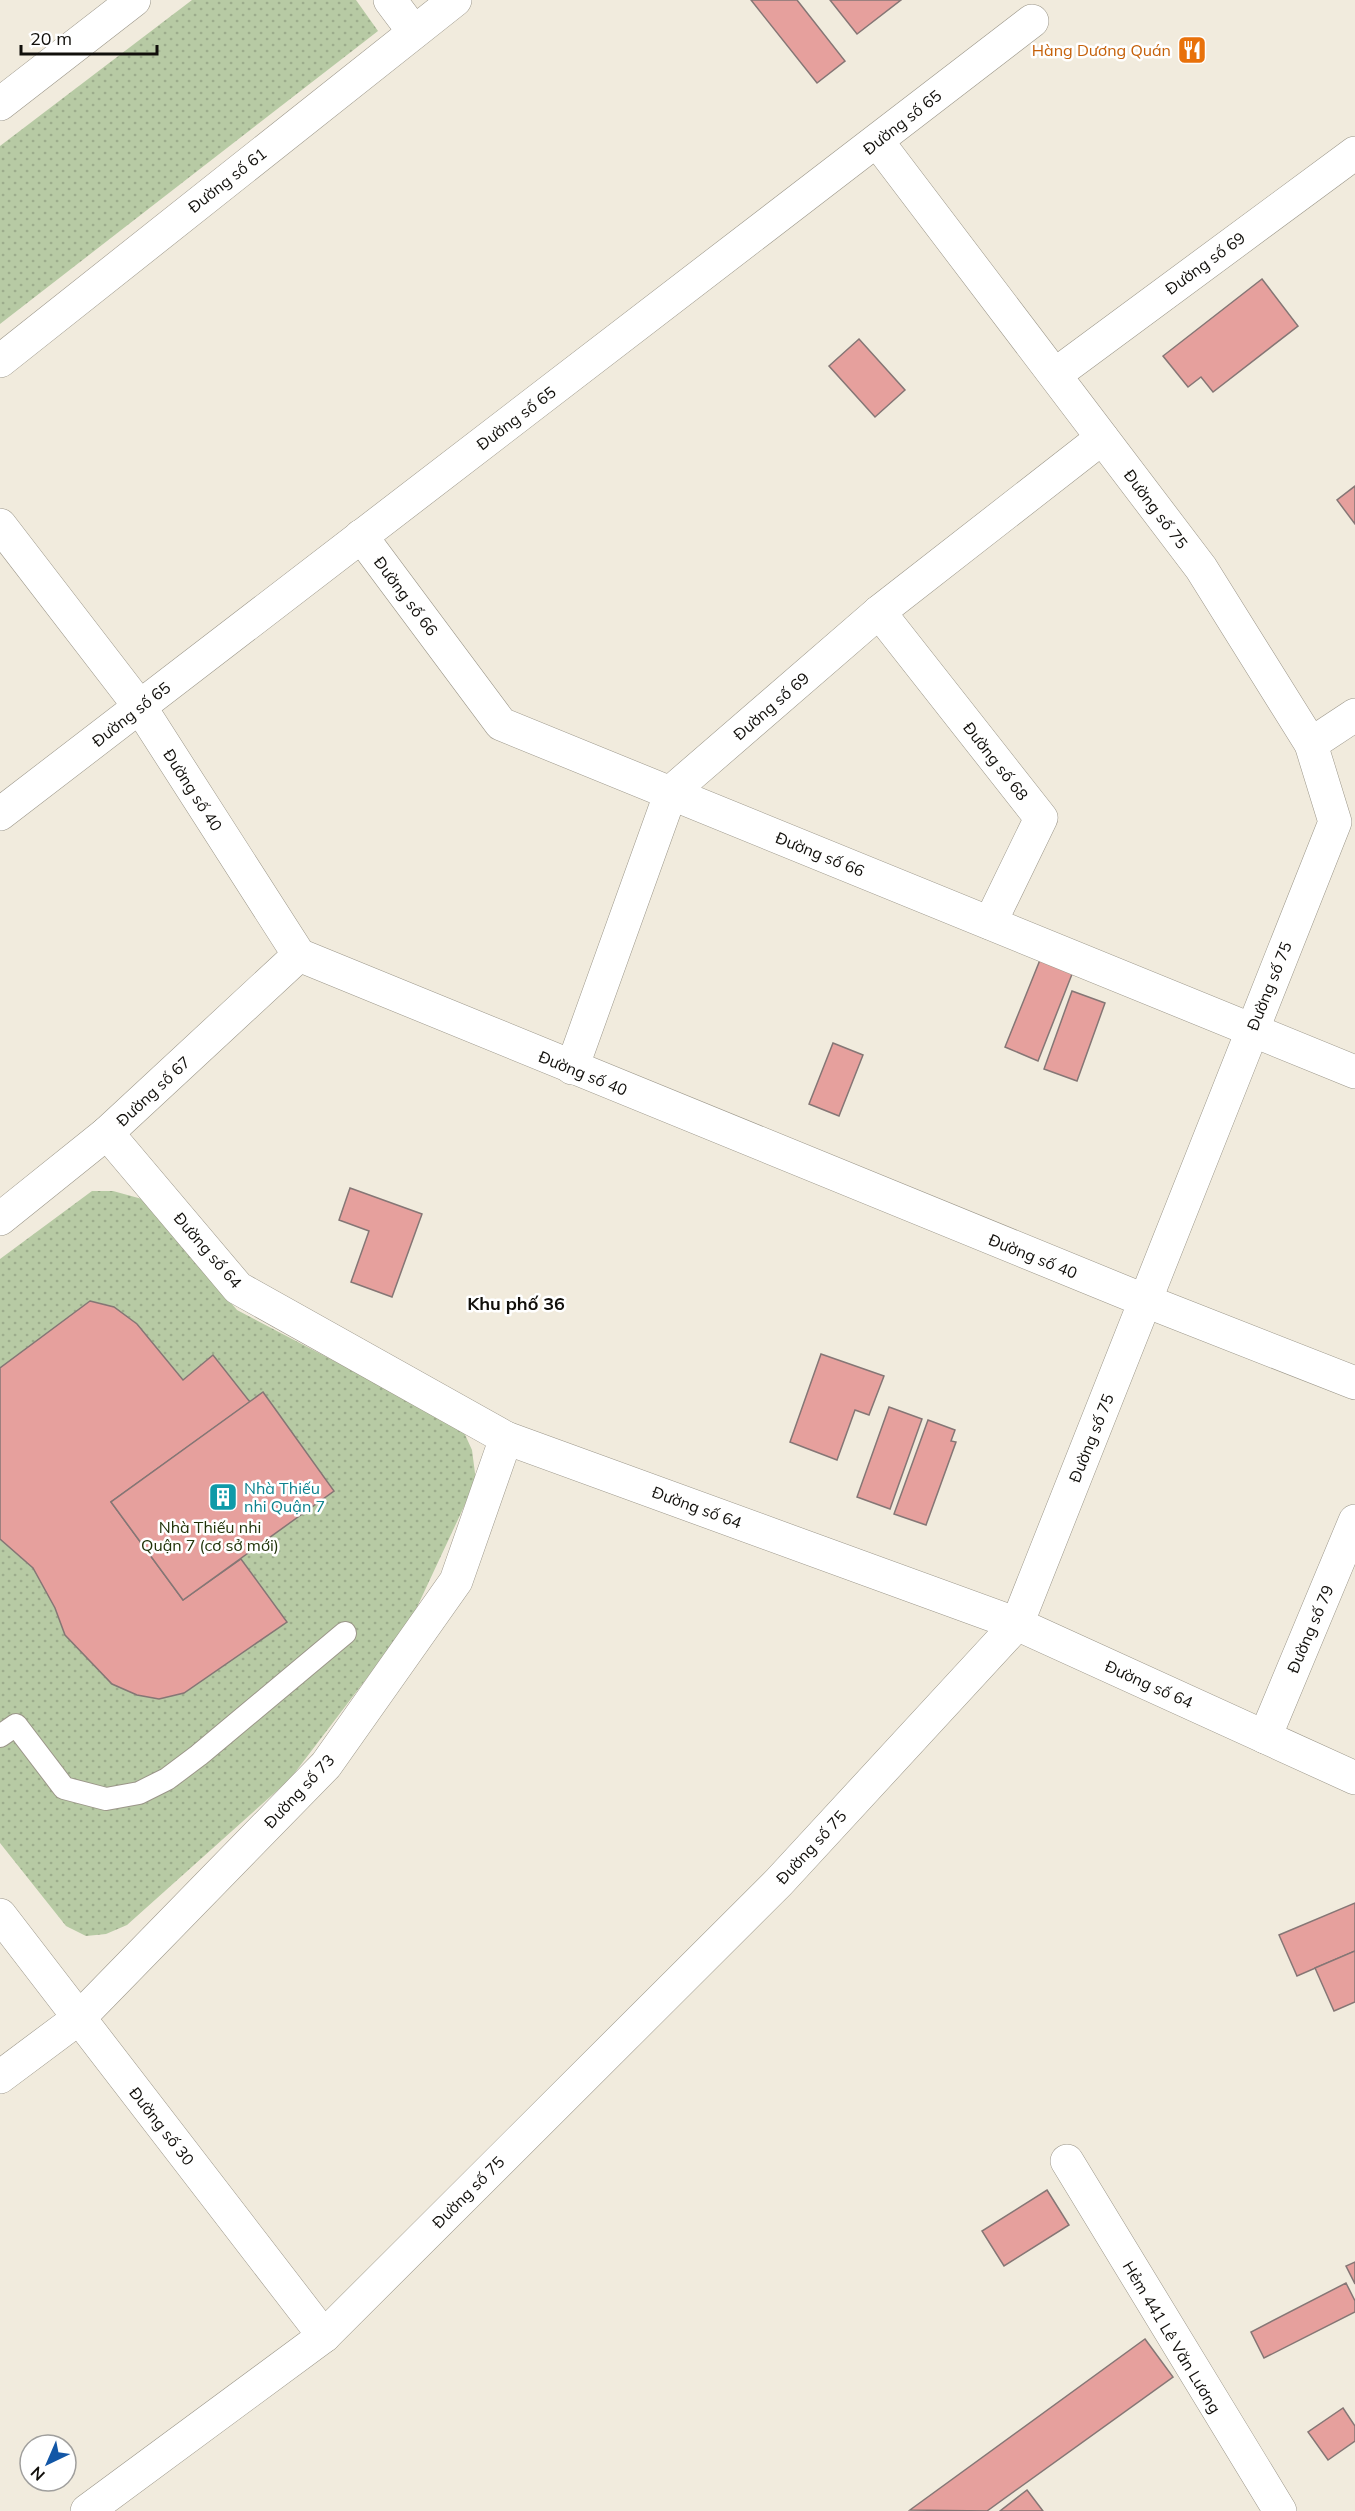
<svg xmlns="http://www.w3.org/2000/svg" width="1355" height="2511" font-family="Mulish,sans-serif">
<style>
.green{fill:url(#green-dots)}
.building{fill:#e6a09d;stroke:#857675;stroke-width:1.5}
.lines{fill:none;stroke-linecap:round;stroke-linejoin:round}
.lane-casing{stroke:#9b9689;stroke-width:24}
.street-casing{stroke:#9b9689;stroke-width:34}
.lane{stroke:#fff;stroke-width:22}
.street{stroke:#fff;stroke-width:33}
.labels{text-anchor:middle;stroke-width:5;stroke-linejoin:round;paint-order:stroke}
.food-label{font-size:16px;fill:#c56008;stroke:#fff;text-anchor:end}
.street-label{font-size:16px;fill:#110f0b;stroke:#fff}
.culture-label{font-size:16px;fill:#0d838f;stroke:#fff;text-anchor:start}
.park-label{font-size:16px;fill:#213309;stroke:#fff}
.neighbourhood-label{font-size:18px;font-weight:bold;fill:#110f0b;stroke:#fff}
</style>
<defs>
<pattern id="green-dots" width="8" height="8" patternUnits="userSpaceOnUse" patternTransform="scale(1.5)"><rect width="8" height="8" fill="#b7caa4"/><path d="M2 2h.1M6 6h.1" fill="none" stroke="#9cac8c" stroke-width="1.8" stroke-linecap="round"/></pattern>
</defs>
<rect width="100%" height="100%" fill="#f1ebdd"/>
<g class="green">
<path d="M192 0H356L378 31 0 324V146Z"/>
<path d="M92 1191H113L142 1199 237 1310 462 1428 472 1450 476 1481 411 1620 290 1779 127 1925 106 1934 86 1936 66 1926 0 1843V1259Z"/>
</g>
<g class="building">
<path d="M751 0H797L845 61 817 83Z"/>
<path d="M830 0H901L857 34Z"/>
<path d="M1262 279 1298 326 1213 392 1201 377 1188 387 1163 356Z"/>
<path d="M859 339 905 390 875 417 829 366Z"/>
<path d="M1355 486V524L1337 500Z"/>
<path d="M1044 950 1076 964 1038 1061 1005 1047Z"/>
<path d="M1072 991 1105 1003 1077 1081 1044 1069Z"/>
<path d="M833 1043 863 1055 839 1116 809 1104Z"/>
<path d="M350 1188 422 1214 392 1297 351 1282 369 1231 339 1220Z"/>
<path d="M90 1301 114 1307 137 1324 183 1380 213 1355 250 1402 111 1502 183 1600 241 1559 287 1622 184 1693 159 1699 137 1695 112 1684 65 1635 55 1608 33 1568 0 1539V1368Z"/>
<path d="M821 1354 884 1376 869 1415 855 1410 837 1460 790 1442Z"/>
<path d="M263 1392 334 1491 183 1600 111 1502Z"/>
<path d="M889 1407 922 1419 890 1509 857 1497Z"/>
<path d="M928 1420 955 1430 951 1441 956 1442 926 1525 894 1514Z"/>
<path d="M1355 1903V1951L1297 1976 1279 1935Z"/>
<path d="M1355 1951V2002L1334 2011 1315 1968Z"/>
<path d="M1047 2190 1069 2225 1004 2266 982 2231Z"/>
<path d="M1355 2262V2284L1346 2266Z"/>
<path d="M1346 2283 1355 2301V2312L1264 2358 1251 2332Z"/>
<path d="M1145 2339 1173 2377 987 2511 910 2510Z"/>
<path d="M1343 2408 1355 2426V2441L1328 2460 1308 2432Z"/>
<path d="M1027 2490 1043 2511H1000Z"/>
</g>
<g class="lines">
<g class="lane-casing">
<path id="lane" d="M0 1736 16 1725 64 1788 106 1799 139 1793 167 1779 199 1755 345 1633"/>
</g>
<g class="street-casing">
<g id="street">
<path d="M390 0 414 32"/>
<path d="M0 104 134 0"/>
<path d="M0 361 455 0"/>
<path d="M1056 374 1355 153"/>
<path d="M0 525 140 707 299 955 1146 1301 1355 1383"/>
<path d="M361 536 501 724 1355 1072"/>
<path d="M879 612 1041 818 990 923"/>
<path d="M1311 744 1355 715"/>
<path d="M0 814 1032 21"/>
<path d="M572 1068 671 792 879 612 1102 438"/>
<path d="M107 1133 238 1288 506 1438 1017 1624 1355 1778"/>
<path d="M0 1219 107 1133 299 955"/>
<path d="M1265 1737 1355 1521"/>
<path d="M0 1915 324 2336"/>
<path d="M0 2077 79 2018 326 1765 456 1581 506 1438"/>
<path d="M1067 2161 1280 2511"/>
<path d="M87 2511 324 2336 779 1882 1017 1624 1335 822 1311 744 1201 568 877 141"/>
</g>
</g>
<use href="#lane" class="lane"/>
<use href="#street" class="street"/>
</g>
<defs>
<g id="restaurant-square" transform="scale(1.5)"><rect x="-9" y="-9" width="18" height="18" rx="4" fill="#e8710a" stroke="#fff"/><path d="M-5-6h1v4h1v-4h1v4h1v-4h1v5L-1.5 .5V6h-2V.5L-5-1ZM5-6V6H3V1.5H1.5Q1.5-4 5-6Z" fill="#fff"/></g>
<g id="building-square" transform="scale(1.5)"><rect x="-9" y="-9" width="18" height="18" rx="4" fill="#0f9aa8" stroke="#fff"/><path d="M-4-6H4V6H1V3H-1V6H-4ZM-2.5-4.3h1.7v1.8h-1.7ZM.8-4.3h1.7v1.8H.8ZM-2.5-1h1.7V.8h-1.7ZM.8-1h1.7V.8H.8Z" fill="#fff"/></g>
</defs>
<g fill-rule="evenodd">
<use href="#restaurant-square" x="1192" y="50"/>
<use href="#building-square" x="223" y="1497"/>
</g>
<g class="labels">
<g class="food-label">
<text x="1171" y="56">Hàng Dương Quán</text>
</g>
<g class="street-label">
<text transform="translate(902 122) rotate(-38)" y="6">Đường số 65</text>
<text transform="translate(227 180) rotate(-38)" y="6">Đường số 61</text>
<text transform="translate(1205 263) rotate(-36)" y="6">Đường số 69</text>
<text transform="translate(516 418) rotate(-37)" y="6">Đường số 65</text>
<text transform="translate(1156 509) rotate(53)" y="6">Đường số 75</text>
<text transform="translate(406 596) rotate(53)" y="6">Đường số 66</text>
<text transform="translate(771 706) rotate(-41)" y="6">Đường số 69</text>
<text transform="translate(131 714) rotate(-38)" y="6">Đường số 65</text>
<text transform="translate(996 761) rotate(52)" y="6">Đường số 68</text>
<text transform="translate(193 790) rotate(57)" y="6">Đường số 40</text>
<text transform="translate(820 854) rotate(22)" y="6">Đường số 66</text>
<text transform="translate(1269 986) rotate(-68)" y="6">Đường số 75</text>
<text transform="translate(583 1073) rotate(22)" y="6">Đường số 40</text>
<text transform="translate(153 1091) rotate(-43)" y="6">Đường số 67</text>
<text transform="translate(208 1250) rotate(49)" y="6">Đường số 64</text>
<text transform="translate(1033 1256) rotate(22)" y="6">Đường số 40</text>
<text transform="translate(1091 1438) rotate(-68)" y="6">Đường số 75</text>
<text transform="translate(697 1507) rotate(20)" y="6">Đường số 64</text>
<text transform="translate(1310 1629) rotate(-67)" y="6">Đường số 79</text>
<text transform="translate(1149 1684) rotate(24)" y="6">Đường số 64</text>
<text transform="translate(299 1791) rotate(-47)" y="6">Đường số 73</text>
<text transform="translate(811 1847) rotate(-47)" y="6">Đường số 75</text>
<text transform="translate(162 2126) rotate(52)" y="6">Đường số 30</text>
<text transform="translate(468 2192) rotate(-45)" y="6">Đường số 75</text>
<text transform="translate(1172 2337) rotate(59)" y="6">Hẻm 441 Lê Văn Lương</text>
</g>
<g class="culture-label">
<text x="244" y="1494">Nhà Thiếu<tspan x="244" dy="18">nhi Quận 7</tspan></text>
</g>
<g class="park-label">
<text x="210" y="1533">Nhà Thiếu nhi<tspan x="210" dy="18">Quận 7 (cơ sở mới)</tspan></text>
</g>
<g class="neighbourhood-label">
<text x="516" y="1310">Khu phố 36</text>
</g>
</g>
<g transform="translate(48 2463) rotate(224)"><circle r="28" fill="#ffffff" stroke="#a09f9d" stroke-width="1.5"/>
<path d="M0-4.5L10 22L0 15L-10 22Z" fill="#1256a6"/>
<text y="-9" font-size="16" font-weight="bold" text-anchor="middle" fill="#110f0b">N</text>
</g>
<path d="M21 45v9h136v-9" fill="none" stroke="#110f0b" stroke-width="3"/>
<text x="30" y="45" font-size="18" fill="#110f0b" stroke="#ffffff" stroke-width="4.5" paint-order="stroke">20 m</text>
</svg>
